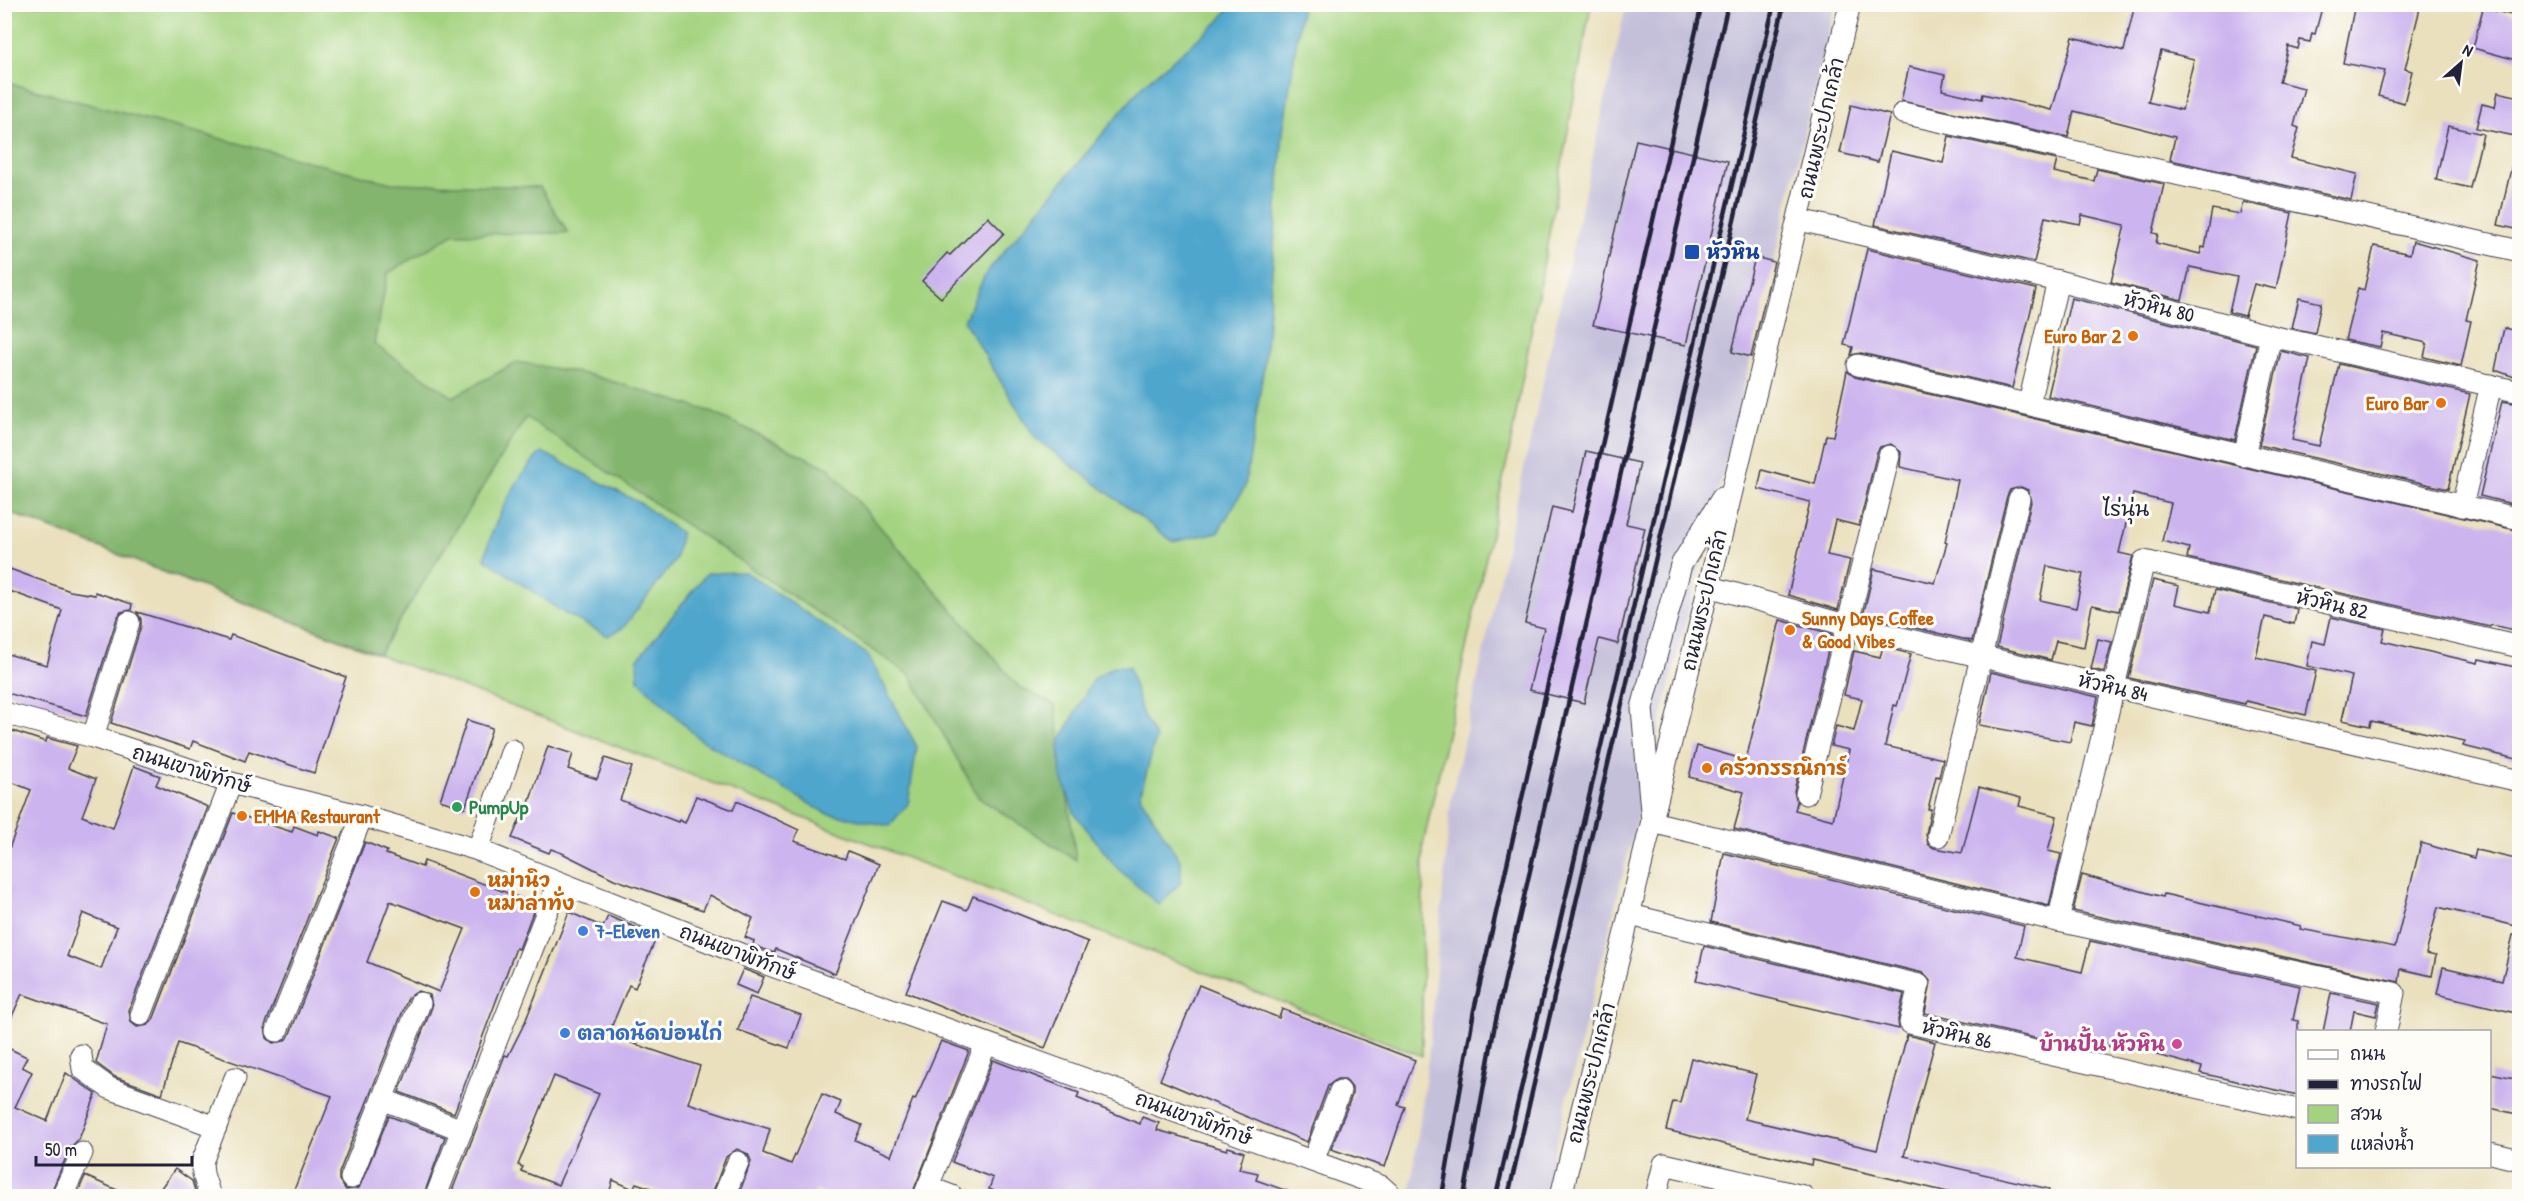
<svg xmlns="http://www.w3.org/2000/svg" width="2524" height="1201" font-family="'Patrick Hand','Playpen Sans Thai',sans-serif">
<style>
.industrial{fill:#c5c0da}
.green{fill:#a4d380;stroke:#637a5e;stroke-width:1.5}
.forest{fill:#83b56e;stroke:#526c54;stroke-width:1.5}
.water{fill:#50a6cc;stroke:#396484;stroke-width:1.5}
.building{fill:#ccb4ee;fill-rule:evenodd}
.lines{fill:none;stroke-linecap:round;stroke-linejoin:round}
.minor-casing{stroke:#403e4e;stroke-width:23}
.minor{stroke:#fff;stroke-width:21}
.rail{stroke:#22223b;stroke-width:4.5}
.transit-dot{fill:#1a4fb4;stroke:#fdfcf7;stroke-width:2}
.food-dot{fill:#e8710a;stroke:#fdfcf7;stroke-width:2}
.leisure-dot{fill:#2e9e5b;stroke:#fdfcf7;stroke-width:2}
.shop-dot{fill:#3f7fe0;stroke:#fdfcf7;stroke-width:2}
.hotel-dot{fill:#d1479c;stroke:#fdfcf7;stroke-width:2}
.labels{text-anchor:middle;stroke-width:6;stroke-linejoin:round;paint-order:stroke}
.street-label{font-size:20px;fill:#22223b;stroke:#fdfcf7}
.transit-label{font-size:20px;font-weight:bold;fill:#164399;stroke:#fdfcf7;text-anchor:start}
.food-label{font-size:20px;font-weight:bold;fill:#c56008;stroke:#fdfcf7;text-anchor:start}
.leisure-label{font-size:20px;font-weight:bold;fill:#27864d;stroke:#fdfcf7;text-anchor:start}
.shop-label{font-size:20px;font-weight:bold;fill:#366cbe;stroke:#fdfcf7;text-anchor:start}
.hotel-label{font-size:20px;font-weight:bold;fill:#b23c85;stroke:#fdfcf7;text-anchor:end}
.neighbourhood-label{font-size:21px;fill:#22223b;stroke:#fdfcf7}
</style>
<rect width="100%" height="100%" fill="#fdfcf7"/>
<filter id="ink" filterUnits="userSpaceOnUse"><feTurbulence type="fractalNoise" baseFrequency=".0167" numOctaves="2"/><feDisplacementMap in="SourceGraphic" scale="12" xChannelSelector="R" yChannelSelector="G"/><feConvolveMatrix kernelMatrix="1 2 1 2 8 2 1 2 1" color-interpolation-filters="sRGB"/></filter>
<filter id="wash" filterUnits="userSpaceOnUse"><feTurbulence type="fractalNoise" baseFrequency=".008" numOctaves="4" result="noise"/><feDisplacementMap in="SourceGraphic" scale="24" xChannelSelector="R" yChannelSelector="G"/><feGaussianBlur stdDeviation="1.35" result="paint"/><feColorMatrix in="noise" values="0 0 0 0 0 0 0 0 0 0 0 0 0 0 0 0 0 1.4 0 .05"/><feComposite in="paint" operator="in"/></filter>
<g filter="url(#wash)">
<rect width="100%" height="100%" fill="#eae0bd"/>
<path class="industrial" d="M1626 5H1835L1746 378 1543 1196H1410L1428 1059 1451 799Z"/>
<path class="green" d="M5 5H1591L1509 452 1423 845 1422 1056 5 511Z"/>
<path class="forest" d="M4 82 391 183 540 187 568 233 453 234 388 273 374 344 453 397 517 362 591 375 709 411 829 468 1019 687 1055 705 1076 860 979 798 910 675 526 417 379 654 5 511Z"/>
<g class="water">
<path d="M1232 5H1302L1283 132 1265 360 1245 487 1218 532 1173 542 1035 438 964 321 986 273 1145 83 1218 22Z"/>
<path d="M542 452 640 503 681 533 675 561 623 628 608 636 564 613 485 559C490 527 518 473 542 452Z"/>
<path d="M746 572 868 655 917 747 908 804 889 826 825 813 698 738 638 680 637 660 707 573Z"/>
<path d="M1114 666 1129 667 1143 716 1156 738 1140 796 1181 862V882L1159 905 1116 867 1074 813 1061 775 1059 744 1093 679Z"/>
</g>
<g id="blocks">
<g class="building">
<path d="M2135 4H2323L2315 34 2312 33 2310 42 2300 40 2298 49 2288 46 2279 82 2304 88 2294 126 2299 128 2291 158 2357 174 2351 200 2170 160 2175 137 2074 111 2068 137 1901 101 1909 67 1945 75 1942 90 1982 99 1983 94 2052 110 2073 37 2124 51ZM2161 51 2194 59 2182 110 2148 102Z"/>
<path d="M2355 4H2421L2405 69 2412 71 2404 103 2378 96 2385 71 2343 63Z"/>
<path d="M2483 8 2520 17V61L2473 48Z"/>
<path d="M2498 92 2520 97V137L2476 128 2482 104 2495 107Z"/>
<path d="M1851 105 1890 115 1878 162 1840 153Z"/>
<path d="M2448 126 2483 134 2470 188 2436 180Z"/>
<path d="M1949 136 2057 160 2054 172 2094 181 2097 169 2164 184 2153 233 2158 234 2156 243 2200 254 2202 247 2205 248 2212 209 2240 214 2243 202 2292 213 2276 289 2254 284 2245 316 2229 312 2237 277 2190 267 2182 300 2111 282 2125 225 2082 215 2080 224 2045 217 2034 262 1875 225 1891 151 1943 163Z"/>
<path d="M1636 140 1728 161 1686 345 1593 325Z"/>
<path d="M2513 160 2520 161V230L2498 225Z"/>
<path d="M988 217 1004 233 941 298 922 281 947 253 950 255Z"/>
<path d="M2413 241 2480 260 2466 320 2471 321 2461 366 2424 357 2427 343 2383 333 2380 347 2345 340 2358 288 2364 290 2374 246 2410 254Z"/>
<path d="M1867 249 2036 289 2012 388 1861 353 1851 355 1853 347 1844 345Z"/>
<path d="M1755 257 1774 262 1751 357 1732 352Z"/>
<path d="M2071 298 2256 345 2235 440 2048 396Z"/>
<path d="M2299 298 2321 303 2315 333 2292 328Z"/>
<path d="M2504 328 2520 332V379L2495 370Z"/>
<path d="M2281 351 2310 358 2292 440 2319 446 2339 364 2470 394 2448 489 2259 445Z"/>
<path d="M1847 371 1855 377 2520 531V631L2491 625 2490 627 2187 558 2189 548 2162 541 2171 503 2133 494 2119 553 2133 556 2119 611 2092 605 2084 647 2056 641 2051 660 1997 647 2031 502 2028 490 2021 487 2010 490 2007 496 1972 641 1863 616 1874 569 1935 583 1947 543 1945 542 1958 480 1900 467 1901 452 1891 444 1880 447 1877 452 1859 526 1835 520 1827 555 1850 560 1838 610 1788 595 1810 502 1758 489 1762 470 1815 484 1826 435 1833 436ZM2047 566 2083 574 2076 608 2040 600Z"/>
<path d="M2502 401 2520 404V506L2480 496Z"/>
<path d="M1586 451 1640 463 1626 524 1645 528 1618 644 1599 639 1584 703 1529 690 1544 628 1525 623 1552 507 1572 512Z"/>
<path d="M10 569 70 591 95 595V592L132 604 131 610 121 612 117 618 86 716 4 692V653L47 665 62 610 4 589Z"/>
<path d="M2153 580 2179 586 2175 604 2210 612 2215 590 2297 609 2294 624 2265 617 2256 657 2316 671 2306 715 2246 701 2245 704 2129 678Z"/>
<path d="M137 612 229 640 231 635 346 677 314 773 249 751 245 761 193 741 190 749 111 723 141 626V619Z"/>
<path d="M2331 617 2385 629 2382 641 2478 663 2479 659 2520 668V760L2463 746 2465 741 2371 721 2370 726 2342 720 2352 676 2307 666 2312 641 2325 644Z"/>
<path d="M1780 620 1832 634 1794 791 1797 802 1795 810 1833 820 1849 750 1831 746 1836 726 1854 731 1862 699 1844 695 1854 651 1880 657 1883 647 1911 654 1897 706 1894 705 1885 746 1943 759 1939 777 1936 776 1928 809H1931L1926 834 1928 844 1934 848 1962 853 1979 787 2021 798 2019 806 2057 816 2048 851 2061 854 2049 906 1734 829 1744 792 1689 777 1697 746 1746 760Z"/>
<path d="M2098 639 2112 642 2104 672 2091 669Z"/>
<path d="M1991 672 2098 697 2092 726 2074 722 2070 742 1979 725Z"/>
<path d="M467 720 492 728 465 808 440 800Z"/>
<path d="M4 728 46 742 47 738 77 746 68 768 96 779 82 816 113 828 134 766 160 776 156 785 208 807 129 1010 131 1022 137 1027 148 1025 153 1020 233 813 292 832 294 826 318 835 319 831 339 838 265 1026 267 1038 273 1043 284 1041 289 1036 365 842 387 851 386 854 422 867 424 861 536 904 519 949 516 948 454 1113 399 1092 432 1007 430 995 418 991 408 998 339 1173V1180L346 1190 359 1188 389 1116 445 1137 423 1197H311L294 1190 332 1096 178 1043 162 1094 115 1077 96 1063 107 1024 22 994 4 1034V862L31 790 4 779ZM390 901 465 929 439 992 367 962ZM83 913 117 927 101 969 67 956Z"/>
<path d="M548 746 573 754 568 769 597 779 605 758 632 767 620 800 678 822 679 820 685 823 696 796 733 810 737 801 799 830 794 841 845 859 848 851 879 864 835 974 776 949 774 953 753 945 754 941 745 937 753 918 710 895 703 910 614 879 562 853 551 849 549 853 512 838 521 817 524 818Z"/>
<path d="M2421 843 2474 858 2476 850 2520 860V927L2438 907 2426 954 2436 956 2432 976 2401 969 2399 982 2073 911 2082 875 2163 897 2164 894 2301 926 2300 929 2395 947Z"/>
<path d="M1724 853 2024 926 2017 957 2082 972 2090 941 2300 986 2293 1020 2298 1021V1095L2200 1073 2202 1067 2157 1055 2160 1043 2128 1036 2125 1050 2071 1038 2069 1046 1925 1013 1931 982 1923 973 1711 922Z"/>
<path d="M973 896 1088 942 1045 1048 906 992 943 901 967 910Z"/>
<path d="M569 912 603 927 608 916 657 936 635 988 629 985 608 1035 700 1066 688 1103 770 1129 763 1153 791 1164 822 1094 841 1102 836 1114 862 1125 855 1140 891 1156 913 1099 915 1100 941 1041 969 1051 911 1197H830L816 1190 814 1197H738L751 1161 748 1154 737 1149 726 1157 711 1197H664L665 1193 636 1183 633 1189 613 1180 608 1197H465L452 1191 505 1055 508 1056 525 1022ZM554 1076 599 1094 558 1185 521 1171 523 1167 518 1165Z"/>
<path d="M2513 935 2520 936V1014L2437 994 2443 967 2502 981Z"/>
<path d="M1704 946 1904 994 1898 1020 1899 1029 1696 981Z"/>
<path d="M743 969 764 977 757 994 736 985Z"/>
<path d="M1199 985 1279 1018 1282 1009 1415 1060 1398 1105 1405 1107 1385 1167 1331 1149 1352 1095V1088L1345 1079H1337L1328 1086 1307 1142 1160 1080Z"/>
<path d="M2331 993 2379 1003 2376 1016 2354 1011 2350 1032H2323Z"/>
<path d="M750 997 801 1015 789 1048 738 1030Z"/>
<path d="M1907 1035 1935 1042 1904 1156 2049 1189 2048 1197H1969L1812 1160 1811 1165 1666 1130 1673 1102 1680 1103 1691 1058 1756 1074 1745 1119 1877 1150Z"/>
<path d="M4 1046 27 1057 22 1067 32 1072 15 1107 47 1121 66 1073 96 1094 79 1139 70 1148 49 1197H4Z"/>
<path d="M993 1060 1079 1093 1077 1098 1140 1124 1142 1117 1159 1123 1157 1130 1227 1150 1228 1147 1244 1152 1239 1169 1258 1173 1256 1180 1296 1194V1197H1010L989 1189 993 1178 952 1162Z"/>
<path d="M2490 1073 2520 1079 2517 1114 2490 1108Z"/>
<path d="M175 1169 192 1181 197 1197H154Z"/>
<path d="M85 1176 133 1197H76Z"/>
</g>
</g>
</g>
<g filter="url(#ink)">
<use href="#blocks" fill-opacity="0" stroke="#403e4e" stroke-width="1.5"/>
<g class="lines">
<g class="minor-casing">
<g id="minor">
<path d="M1903 113 2520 251"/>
<path d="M1800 220 2058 281 2271 336 2520 392"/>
<path d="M1858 365 2520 519"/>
<path d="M2029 403 2058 281"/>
<path d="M2244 456 2271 336"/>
<path d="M1722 498 1681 565 1642 708 1652 822 2058 921 2394 993 2386 1032"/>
<path d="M2462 506 2491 385"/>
<path d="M1708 586 1849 626 2520 781"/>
<path d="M4 713 93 737 231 783 362 816 478 850 753 959 1381 1186 1392 1196"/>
<path d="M93 737 129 622"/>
<path d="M1806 794 1889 456"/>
<path d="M1938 836 2019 499"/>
<path d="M478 850 512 750"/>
<path d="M1630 915 1919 985 1910 1023 2298 1110"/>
<path d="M2058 921 2144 561 2520 647"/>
<path d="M141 1015 231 783"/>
<path d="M277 1031 362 816"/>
<path d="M81 1055 83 1069 109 1088 216 1127"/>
<path d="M382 1099 462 1130"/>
<path d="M2490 1153 2520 1160"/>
<path d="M1313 1161 1340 1091"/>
<path d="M351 1178 420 1003"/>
<path d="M928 1187 952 1196"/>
<path d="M62 1196 82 1153"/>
<path d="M210 1196 203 1174 202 1162 235 1078"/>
<path d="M436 1196 558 883"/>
<path d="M724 1196 738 1162"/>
<path d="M924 1196 986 1044"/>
<path d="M1561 1196C1658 799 1755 402 1850 4"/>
<path d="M1656 1196 1664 1164 1803 1196"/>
</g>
</g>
<use href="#minor" class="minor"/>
<g class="rail">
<path d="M1442 1196 1474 1010 1702 4"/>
<path d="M1464 1196 1495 1024 1728 4"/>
<path d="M1496 1196 1774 4"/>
<path d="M1508 1196 1784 4"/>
</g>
</g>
</g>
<rect class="transit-dot" x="1684" y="244" width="16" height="16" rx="3"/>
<g class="food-dot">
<circle cx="2133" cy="336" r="6"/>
<circle cx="2441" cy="403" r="6"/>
<circle cx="1790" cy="630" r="6"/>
<circle cx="1707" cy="768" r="6"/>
<circle cx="242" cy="816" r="6"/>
<circle cx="475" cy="892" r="6"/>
</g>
<circle class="leisure-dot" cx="457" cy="807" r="6"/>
<g class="shop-dot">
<circle cx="583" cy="931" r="6"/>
<circle cx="565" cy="1033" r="6"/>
</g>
<circle class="hotel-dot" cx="2177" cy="1044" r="6"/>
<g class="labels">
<g class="street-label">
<text transform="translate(1821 128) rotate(-77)" y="7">ถนนพระปกเกล้า</text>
<text transform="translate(2159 307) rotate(14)" y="7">หัวหิน 80</text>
<text transform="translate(1704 600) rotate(-77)" y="7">ถนนพระปกเกล้า</text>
<text transform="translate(2332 604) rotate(13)" y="7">หัวหิน 82</text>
<text transform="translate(2113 687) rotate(13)" y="7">หัวหิน 84</text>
<text transform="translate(192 769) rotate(17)" y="7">ถนนเขาพิทักษ์</text>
<text transform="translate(738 952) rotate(21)" y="7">ถนนเขาพิทักษ์</text>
<text transform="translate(1957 1034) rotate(13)" y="7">หัวหิน 86</text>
<text transform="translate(1591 1073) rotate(-76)" y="7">ถนนพระปกเกล้า</text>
<text transform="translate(1194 1118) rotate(20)" y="7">ถนนเขาพิทักษ์</text>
</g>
<g class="transit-label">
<text x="1706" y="259">หัวหิน</text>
</g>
<g class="food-label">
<text x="2121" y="343" text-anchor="end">Euro Bar 2</text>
<text x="2429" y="410" text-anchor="end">Euro Bar</text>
<text x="1802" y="625">Sunny Days Coffee<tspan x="1802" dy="23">&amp; Good Vibes</tspan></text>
<text x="1719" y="775">ครัวกรรณิการ์</text>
<text x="254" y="823">EMMA Restaurant</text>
<text x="487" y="887">หม่านิว<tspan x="487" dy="23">หม่าล่าทั่ง</tspan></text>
</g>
<g class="leisure-label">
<text x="469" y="814">PumpUp</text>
</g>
<g class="shop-label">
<text x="595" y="938">7-Eleven</text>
<text x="577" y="1040">ตลาดนัดบ่อนไก่</text>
</g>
<g class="hotel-label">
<text x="2165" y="1051">บ้านปั้น หัวหิน</text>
</g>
<g class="neighbourhood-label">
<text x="2126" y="516">ไร่นุ่น</text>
</g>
</g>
<rect width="2524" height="1201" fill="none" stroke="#fdfcf7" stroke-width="24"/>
<rect x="2296" y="1030" width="195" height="138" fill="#fdfcf7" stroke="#a5a5ac" stroke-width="1.5"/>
<rect x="2308" y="1050" width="30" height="9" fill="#ffffff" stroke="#a5a5ac" stroke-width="1.5"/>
<text x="2350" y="1060" font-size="18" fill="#22223b">ถนน</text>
<rect x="2308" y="1080" width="30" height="9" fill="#22223b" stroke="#a5a5ac" stroke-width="1.5"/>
<text x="2350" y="1090" font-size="18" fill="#22223b">ทางรถไฟ</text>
<rect x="2308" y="1105" width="30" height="18" fill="#a4d380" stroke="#a5a5ac" stroke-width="1.5"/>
<text x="2350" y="1120" font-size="18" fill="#22223b">สวน</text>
<rect x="2308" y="1135" width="30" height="18" fill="#50a6cc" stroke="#a5a5ac" stroke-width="1.5"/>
<text x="2350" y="1150" font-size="18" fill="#22223b">แหล่งน้ำ</text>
<g transform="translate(2461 63) rotate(28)" stroke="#fdfcf7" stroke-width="4.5" paint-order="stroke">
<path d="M0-4.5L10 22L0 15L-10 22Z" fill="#22223b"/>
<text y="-9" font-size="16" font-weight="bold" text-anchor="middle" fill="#22223b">N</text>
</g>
<path d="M36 1156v9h156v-9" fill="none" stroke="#22223b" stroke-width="3"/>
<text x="45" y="1156" font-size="18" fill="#22223b" stroke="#fdfcf7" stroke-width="4.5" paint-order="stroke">50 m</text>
</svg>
